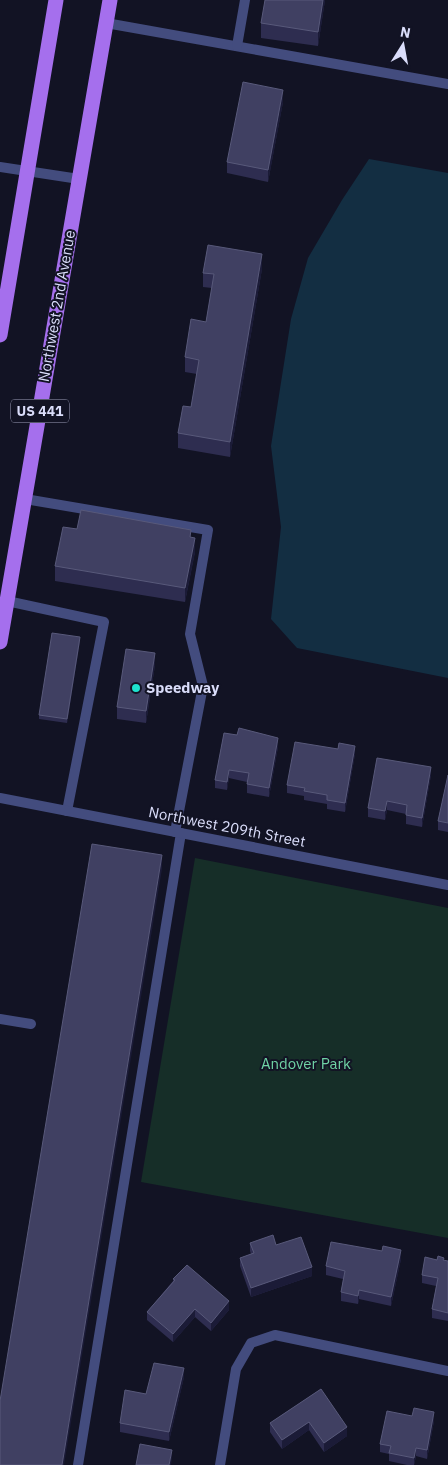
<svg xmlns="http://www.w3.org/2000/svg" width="448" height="1465" font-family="'IBM Plex Sans',sans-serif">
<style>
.green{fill:#162e28}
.water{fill:#132e42}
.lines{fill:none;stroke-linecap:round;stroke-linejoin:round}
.lane{stroke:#434c7e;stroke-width:10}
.street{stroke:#434c7e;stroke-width:10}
.primary{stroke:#a56fed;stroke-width:15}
.wall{fill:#2e2d50}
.shaded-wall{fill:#1b1b37}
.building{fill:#404062;stroke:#58597a}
.poi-dot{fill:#1ee3cf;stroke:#121324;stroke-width:2}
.labels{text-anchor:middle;stroke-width:4;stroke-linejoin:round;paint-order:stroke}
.shield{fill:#121324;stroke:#9ea0ba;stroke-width:1}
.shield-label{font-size:14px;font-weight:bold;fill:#daddfa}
.street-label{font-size:15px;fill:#daddfa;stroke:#121324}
.poi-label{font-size:15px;font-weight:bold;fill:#daddfa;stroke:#121324;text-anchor:start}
.park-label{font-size:15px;fill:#6fd2a5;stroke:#121324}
</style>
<rect width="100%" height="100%" fill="#121324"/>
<path class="green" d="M195 858 448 908V1238L141 1182Z"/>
<path class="water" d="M369 159 448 173V678L297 648 271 619 281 527 271 446 291 319 308 258 342 200Z"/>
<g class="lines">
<g class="lane">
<path d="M106 23 448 84"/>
<path d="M237 46 245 0"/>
<path d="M0 167 79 179"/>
<path d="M25 499 208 530 190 634 203 686 175 832"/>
<path d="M7 601 104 622 67 811"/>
<path d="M0 1019 31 1024"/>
<path d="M78 1465 181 833"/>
</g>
<g class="street">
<path d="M0 798 448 885"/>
<path d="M220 1465 236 1369 251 1343 275 1335 448 1371"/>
</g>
<g class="primary">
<path d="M0 335 56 0"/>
<path d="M0 642 110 0"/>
</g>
</g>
<g class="wall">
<path d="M325 0 318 46 261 38V23Z"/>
<path d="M283 102 268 182 227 173V162Z"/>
<path d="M262 269 230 457 178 448V433L191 407 197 374 185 372V357L206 322 212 288 203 287V273Z"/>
<path d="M77 529 191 537 195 552 185 602 55 581V566Z"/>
<path d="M80 641 67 723 39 719V715Z"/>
<path d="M155 665 146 723 117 719V707Z"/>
<path d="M224 733 278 747 269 797 247 793V782L229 778 227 790 215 788V780Z"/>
<path d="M355 754 345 812 327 809V804L304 800V796L287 793V785Z"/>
<path d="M431 775 422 827 406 824V814L387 810 385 820 368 817V808Z"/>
<path d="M448 775V832L438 830V821Z"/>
<path d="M250 1243 276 1245 312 1276 251 1297 240 1266V1258L251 1254 250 1251Z"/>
<path d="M401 1259 391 1306 359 1299 358 1304 341 1301V1292L343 1279 326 1275V1266Z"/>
<path d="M437 1260 448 1261V1321L432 1318V1309L436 1286 422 1283V1275Z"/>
<path d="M173 1279 229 1310 211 1331 195 1317 173 1342 147 1320V1312L173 1281Z"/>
<path d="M184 1377 169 1441 120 1432V1423Z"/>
<path d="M321 1389 347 1436 324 1452 309 1430 282 1449 270 1432V1423Z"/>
<path d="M434 1421 427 1459 416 1456 414 1465H407L389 1461V1454L380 1452V1444Z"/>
</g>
<g class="shaded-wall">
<path d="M323 0H325L318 46V32Z"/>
<path d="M283 90V102L268 182V170Z"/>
<path d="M262 254V269L230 457V442Z"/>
<path d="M195 538V552L185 602V588Z"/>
<path d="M80 637V641L67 723V719Z"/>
<path d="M155 653V665L146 723V711Z"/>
<path d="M278 738V747L269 797V788Z"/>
<path d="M355 746V754L345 812V803Z"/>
<path d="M431 767V775L422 827V818Z"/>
<path d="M229 770V778L227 790V782Z"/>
<path d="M387 801V810L385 820V811Z"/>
<path d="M162 855V869L64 1465H62Z"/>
<path d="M401 1250V1259L391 1306V1297Z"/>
<path d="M312 1267V1276L251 1297V1288Z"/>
<path d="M359 1290V1299L358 1304V1296Z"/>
<path d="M229 1301V1310L211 1331V1323Z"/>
<path d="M195 1309V1317L173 1342V1334Z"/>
<path d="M184 1368V1377L169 1441V1432Z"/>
<path d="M434 1412V1421L427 1459V1450Z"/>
<path d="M309 1422V1430L282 1449V1440Z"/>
<path d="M347 1427V1436L324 1452V1443Z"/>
<path d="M416 1448V1456L414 1465V1458Z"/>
<path d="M172 1450V1458L171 1465H169Z"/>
</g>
<g class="building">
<path d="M265 0H323L318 32 261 23Z"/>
<path d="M243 82 283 90 268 170 227 162Z"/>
<path d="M208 245 262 254 230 442 178 433 183 406 191 407 199 360 185 357 191 319 206 322 214 274 203 273Z"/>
<path d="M81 510 191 530 190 537 195 538 185 588 55 566 63 527 77 529Z"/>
<path d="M52 633 80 637 67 719 39 715Z"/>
<path d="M126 649 155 653 146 711 117 707Z"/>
<path d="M239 728 278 738 269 788 247 784 249 773 229 770 227 782 215 780 224 733 237 735Z"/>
<path d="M295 742 338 749 339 743 355 746 345 803 327 800V795L304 791 305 788 287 785Z"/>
<path d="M377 758 431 767 422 818 406 815 407 805 387 801 385 811 368 808Z"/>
<path d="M448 775V823L438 821Z"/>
<path d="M92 844 162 855 62 1465H0V1401Z"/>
<path d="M273 1235 276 1245 301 1237 312 1267 251 1288 240 1258 254 1253 250 1243Z"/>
<path d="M331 1242 382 1251 383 1246 401 1250 391 1297 359 1290 358 1296 341 1292 345 1271 326 1266Z"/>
<path d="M438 1256 444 1258 443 1260 448 1261V1313L432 1309 438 1278 422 1275 425 1257 437 1260Z"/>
<path d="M187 1265 229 1301 211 1323 195 1309 173 1334 147 1312 175 1280 173 1279Z"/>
<path d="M154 1363 184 1368 169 1432 120 1423 125 1390 146 1394Z"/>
<path d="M321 1389 347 1427 324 1443 309 1422 282 1440 270 1423Z"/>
<path d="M414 1408 434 1412 427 1450 416 1448 414 1458 389 1453 391 1446 380 1444 387 1411 412 1416Z"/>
<path d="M140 1444 172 1450 169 1465H136Z"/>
</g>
<circle class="poi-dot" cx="136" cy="688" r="5"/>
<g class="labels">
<rect class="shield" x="11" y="399.5" width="58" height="23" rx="4"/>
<g class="shield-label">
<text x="40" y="416">US 441</text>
</g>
<g class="street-label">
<text transform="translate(57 306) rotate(-80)" y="5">Northwest 2nd Avenue</text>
<text transform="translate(227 827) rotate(11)" y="5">Northwest 209th Street</text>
</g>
<g class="poi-label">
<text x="146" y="693">Speedway</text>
</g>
<g class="park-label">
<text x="306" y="1069">Andover Park</text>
</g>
</g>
<g transform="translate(403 45) rotate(11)" stroke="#121324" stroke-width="4" paint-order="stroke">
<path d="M0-4L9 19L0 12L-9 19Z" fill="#daddfa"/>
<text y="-8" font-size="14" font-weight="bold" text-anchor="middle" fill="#daddfa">N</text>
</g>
</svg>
